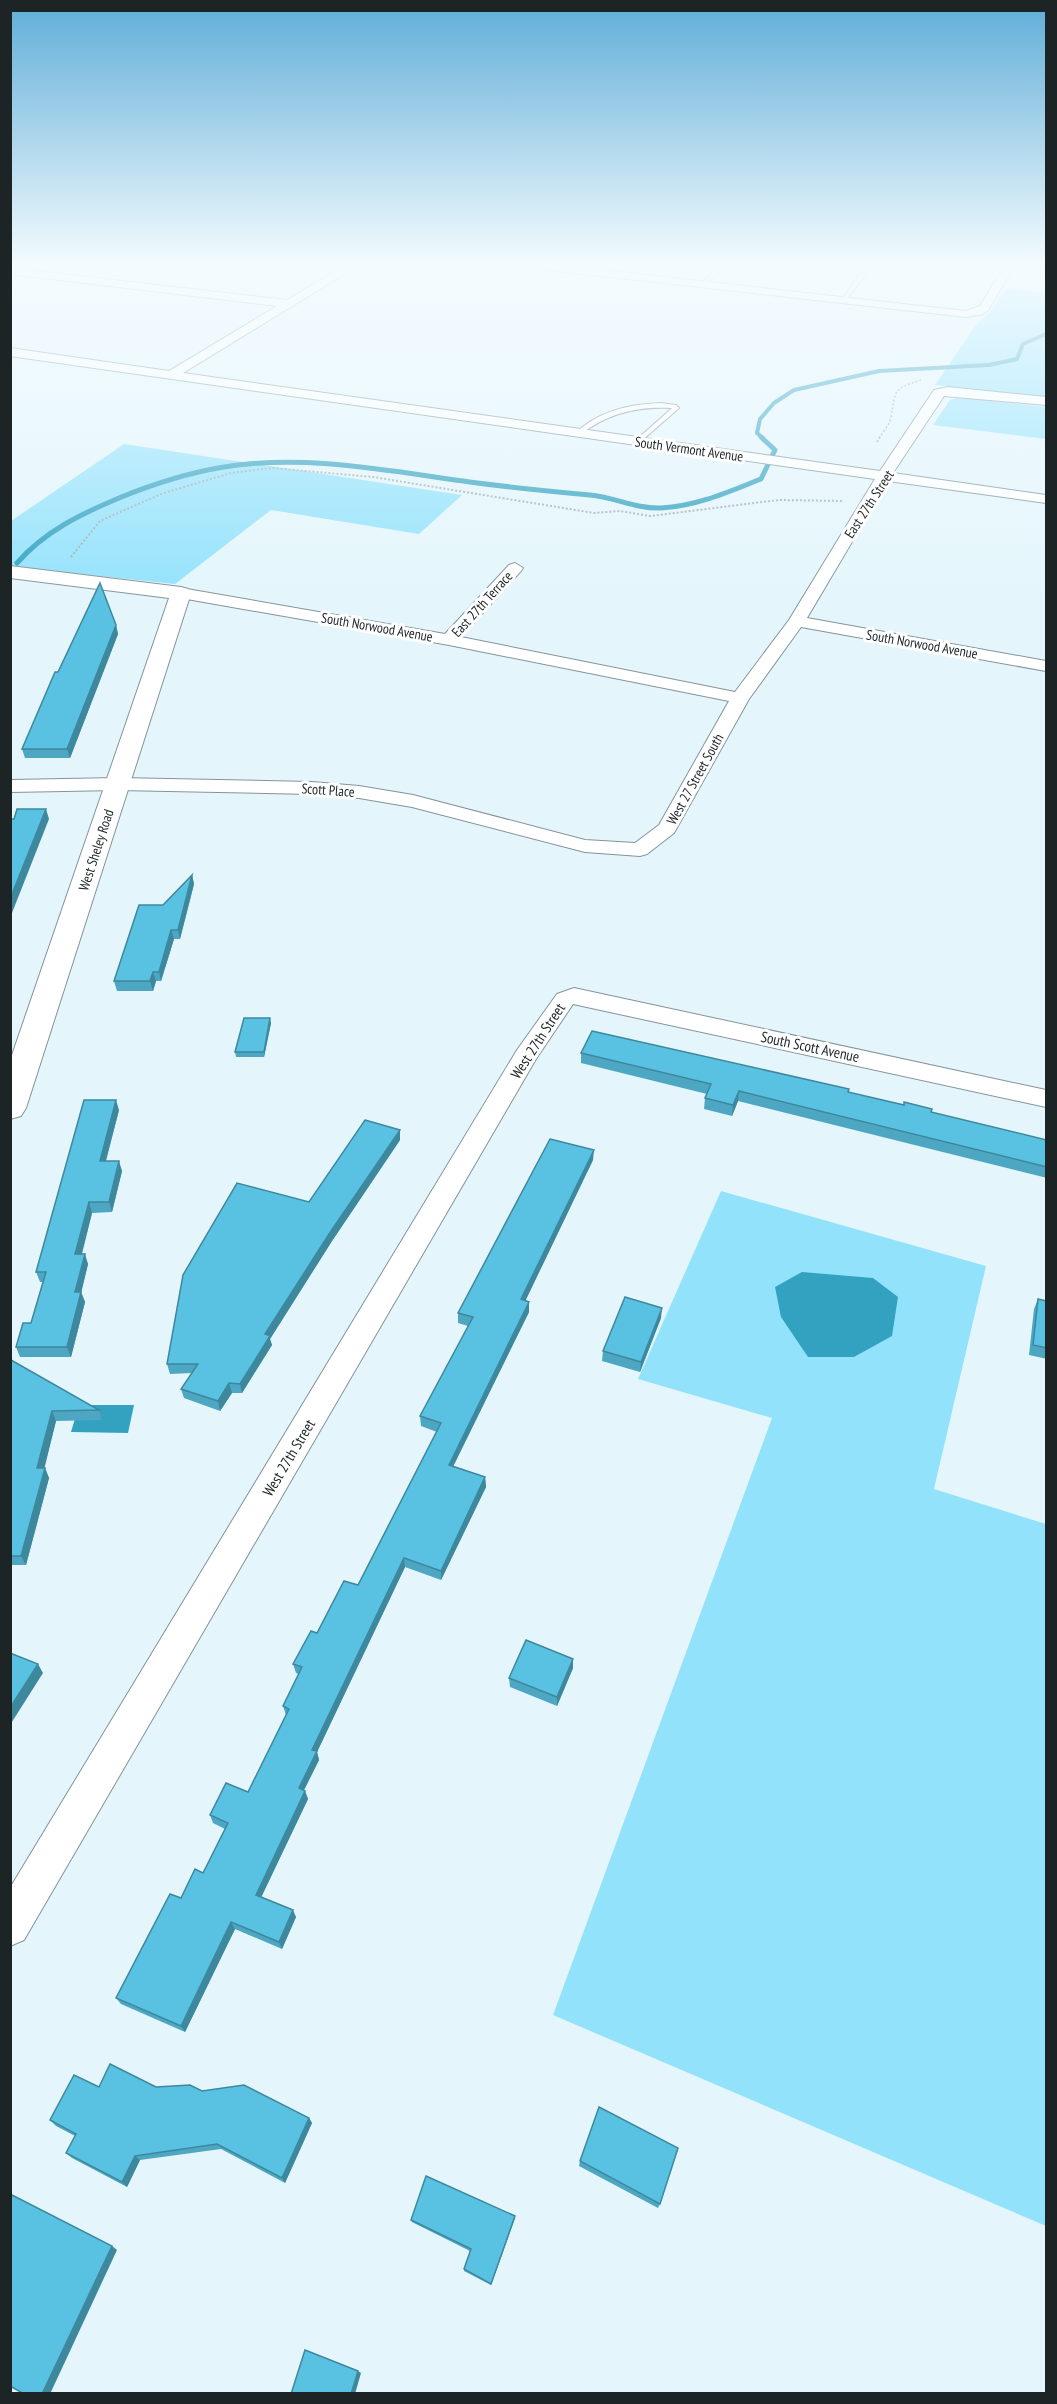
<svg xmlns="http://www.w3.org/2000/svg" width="1057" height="2404" font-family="'PT Sans Narrow',sans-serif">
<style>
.green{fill:#93e2fc}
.water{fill:#33a2c1}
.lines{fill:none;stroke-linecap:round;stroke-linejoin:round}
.stream-far1{stroke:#33a2c1;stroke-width:4}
.stream{stroke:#33a2c1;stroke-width:5}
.service-casing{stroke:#84949a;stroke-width:2}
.minor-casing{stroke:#84949a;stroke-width:2}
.tertiary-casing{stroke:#84949a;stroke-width:2}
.path-far1{stroke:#a2b0b5;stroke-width:1.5;stroke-dasharray:2 2;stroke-linecap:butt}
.path{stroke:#a2b0b5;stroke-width:2;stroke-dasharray:2 2;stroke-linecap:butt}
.service{fill:#fff;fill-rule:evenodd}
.minor{fill:#fff;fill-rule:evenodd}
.tertiary{fill:#fff;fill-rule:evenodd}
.wall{fill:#4da7c2}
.shaded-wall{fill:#3e889e}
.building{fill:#59c2e2;stroke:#3e889e;stroke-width:1.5}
.labels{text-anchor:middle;stroke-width:6;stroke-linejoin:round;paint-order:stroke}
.far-street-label{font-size:14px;fill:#1d2426;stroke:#fff}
.street-label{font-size:15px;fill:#1d2426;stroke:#fff}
</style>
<rect width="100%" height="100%" fill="#e4f6fc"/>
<g class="green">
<path d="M1007 288 1046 293V397L935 385 976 325 988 314Z"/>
<path d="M962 397 1046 407V439L933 425 950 400Z"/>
<path d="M124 444 462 495 419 534 271 510 175 584 11 567V521Z"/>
<path d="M721 1191 986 1266 934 1489 1046 1524V2226L553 2015 772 1418 638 1379Z"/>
</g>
<g class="water">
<path d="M802 1272 873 1278 898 1297 892 1336 854 1357H808L781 1317 775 1287Z"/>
<path d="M79 1405H134L128 1433 71 1432Z"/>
</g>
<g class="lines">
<path class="stream-far1" d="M763 438 757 433 760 419 774 403 794 390 879 371 989 365 1017 359 1023 344 1046 334"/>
<path class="stream" d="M17 563C45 531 81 514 119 498 153 484 187 473 224 467 303 454 385 470 463 481 505 487 547 491 590 495 614 497 636 509 661 508 697 506 728 492 761 479L775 450 761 437"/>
<g class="service-casing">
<g id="service">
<path d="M721 264 726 265 704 285H700Z"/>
<path d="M861 273 866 274 845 301H841Z"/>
<path d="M661 403 676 405 679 408 639 443 634 442 672 408C638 406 608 413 581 434L576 433C598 411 630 404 661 403Z"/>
</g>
</g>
<g class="minor-casing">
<g id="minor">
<path d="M351 262H364L183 373 880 471 934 390 948 387 1046 397V405L944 396 893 473 1046 495V503L888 481 807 618 1046 661V671L801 627 749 699 674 833 647 854 640 856 585 852 412 807 359 798 312 794 118 790 10 792V780L118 778 312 782 359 786 413 795 585 840 635 843 659 825 729 701 449 645 181 598 173 593 181 588 445 634 509 565 515 563 523 568 521 571 461 637 735 692 789 620 875 479 10 356V348L169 371 277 306 10 274V268L287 300Z"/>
<path d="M499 262H533L966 311 980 306 1007 262H1017L988 310 983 314 966 317 504 265Z"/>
<path d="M574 988 1046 1090V1107L573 1004 536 1059 24 1940 10 1946V1888L517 1050 557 994Z"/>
</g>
</g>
<g class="tertiary-casing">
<path id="tertiary" d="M10 566 181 587 188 589 191 593 26 1108 21 1116 10 1119V1061L169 598 10 578Z"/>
</g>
<path class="path-far1" d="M879 438C883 432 890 424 891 417 896 390 892 389 921 380"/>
<g class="path">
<path d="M877 442 880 437"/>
<path d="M71 557 100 521 129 508 164 493 231 473 272 468 373 477 594 513 620 511 650 516 779 500 842 501"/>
</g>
<use href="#service" class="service"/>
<use href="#minor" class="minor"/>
<use href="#tertiary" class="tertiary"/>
</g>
<g class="wall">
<path d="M116 625 118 634 70 758H25L22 749 58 672Z"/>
<path d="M192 875 194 884 180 939H174L161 981H156L153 991H117L114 981 163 905Z"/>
<path d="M271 1023 264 1057H236L235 1052Z"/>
<path d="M581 1053 848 1092 1047 1140V1178L738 1101 732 1116 704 1109 705 1098 707 1094 581 1063Z"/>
<path d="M119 1110 106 1161 122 1171 112 1212 92 1213 82 1254 88 1264 81 1292 85 1302 71 1357H20L16 1347 31 1323 43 1282H40L36 1272Z"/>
<path d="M400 1140 332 1241 270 1339 272 1345 242 1393H232L220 1411 184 1398 181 1389 192 1373 170 1374 167 1364 309 1202Z"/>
<path d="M593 1160 525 1301 529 1312 453 1466 485 1477 486 1487 441 1580 405 1567 317 1752 319 1760 304 1790 305 1791 308 1799 261 1897 296 1917 282 1949 235 1929 185 2032 121 2004 116 1998 181 1898 203 1873 225 1829 213 1823 210 1815 248 1792 286 1715 283 1706 299 1674 296 1673 293 1664 317 1633 358 1585 437 1432 421 1426 420 1416 468 1326 458 1323V1313Z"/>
<path d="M1038 1299 1047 1301V1359L1029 1355 1034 1309Z"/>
<path d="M661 1318 640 1372 602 1361 603 1351Z"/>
<path d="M10 1362 99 1410 102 1420 56 1421 44 1468H45L49 1478 26 1565H11L10 1569Z"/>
<path d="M573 1668 557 1706 510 1687 509 1678Z"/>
<path d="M156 2087 202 2091 309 2118 312 2123 285 2183 221 2149 140 2160 127 2187 72 2158 66 2153 75 2136 56 2126 50 2120Z"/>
<path d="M580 2161 660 2204 658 2208 579 2166Z"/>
<path d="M515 2216V2218L491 2285 464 2271V2269L470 2251 412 2222 411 2220Z"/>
</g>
<g class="shaded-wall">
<path d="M116 625 118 634 70 758 67 749Z"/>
<path d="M46 809 49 819 10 918V899Z"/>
<path d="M192 875 194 884 180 939 178 930Z"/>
<path d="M171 930 174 939 161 981 159 972Z"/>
<path d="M153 972 156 981 153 991 150 981Z"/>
<path d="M270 1018 271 1023 264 1057V1052Z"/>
<path d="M739 1091 738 1101 732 1116 733 1105Z"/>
<path d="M116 1100 119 1110 103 1171 100 1161Z"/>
<path d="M400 1130V1140L332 1241 270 1339 272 1345 242 1393 240 1384 265 1334 331 1231Z"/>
<path d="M594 1150 593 1160 521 1310V1299Z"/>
<path d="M119 1161 122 1171 112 1212 109 1202Z"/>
<path d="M89 1202 92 1213 79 1264 75 1254Z"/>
<path d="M85 1254 88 1264 79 1302 75 1292Z"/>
<path d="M81 1292 85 1302 71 1357 67 1347Z"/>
<path d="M529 1302V1312L449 1475V1465Z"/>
<path d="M662 1308 661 1318 640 1372 641 1362Z"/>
<path d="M229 1383 232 1393 220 1411 218 1401Z"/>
<path d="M52 1411 56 1421 42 1478 37 1468Z"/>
<path d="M45 1468 49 1478 26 1565 21 1556Z"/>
<path d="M485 1477 486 1487 441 1580V1571Z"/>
<path d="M404 1558 405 1567 317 1752 319 1760 301 1796 299 1788 312 1750Z"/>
<path d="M573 1659V1668L557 1706V1697Z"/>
<path d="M38 1664 43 1673 10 1725V1708Z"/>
<path d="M305 1791 308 1799 259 1902 256 1895Z"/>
<path d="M293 1910 296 1917 282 1949 279 1942Z"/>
<path d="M231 1922 235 1929 185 2032 181 2026Z"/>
<path d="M309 2118 312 2123 285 2183 282 2178Z"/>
<path d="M135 2156 140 2160 127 2187 122 2182Z"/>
<path d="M515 2216V2218L491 2285V2284Z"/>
<path d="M112 2246 117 2250 50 2394H42Z"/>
<path d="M358 2371 361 2373 355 2394H351Z"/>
</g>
<g class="building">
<path d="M100 583 116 625 67 749H22L55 672H58Z"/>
<path d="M17 809H46L10 899V819H14Z"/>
<path d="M192 875 178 930H171L159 972H153L150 981H114L139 905H163Z"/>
<path d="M244 1018H270L264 1052H235Z"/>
<path d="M592 1031 849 1089 848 1092 904 1105V1102L932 1109 931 1112 1047 1140V1167L739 1091 733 1105 705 1098 711 1084 581 1053Z"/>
<path d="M84 1100H116L100 1161H119L109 1202H89L75 1254H85L75 1292H81L67 1347H16L23 1323H31L46 1272H36Z"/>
<path d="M365 1120 400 1130 331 1231 265 1334 270 1336 240 1384 229 1383 218 1401 181 1389 198 1364H167L183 1275 237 1183 309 1202Z"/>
<path d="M550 1139 594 1150 521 1299 529 1302 449 1465 485 1477 441 1571 404 1558 312 1750 317 1751 299 1788 305 1791 256 1895 293 1910 279 1942 231 1922 181 2026 116 1998 170 1894 181 1898 195 1869 203 1873 228 1823 210 1815 226 1783 248 1792 289 1709 283 1706 302 1667 293 1664 311 1631 317 1633 344 1581 358 1585 441 1423 420 1416 473 1317 458 1313Z"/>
<path d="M625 1297 662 1308 641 1362 603 1351Z"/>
<path d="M1038 1299 1047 1301V1348L1033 1345Z"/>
<path d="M11 1360 99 1410 52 1411 37 1468H45L21 1556H10Z"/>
<path d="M526 1640 573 1659 557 1697 509 1678Z"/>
<path d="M10 1653 38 1664 10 1708Z"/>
<path d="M110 2064 156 2087 190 2085 202 2091 244 2085 309 2118 282 2178 217 2144 135 2156 122 2182 66 2153 76 2134 50 2120 74 2075 99 2087Z"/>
<path d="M599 2107 678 2148 660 2204 580 2161Z"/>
<path d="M426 2176 515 2216 491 2284 464 2269 471 2249 411 2220Z"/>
<path d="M10 2194 112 2246 42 2394H24L10 2386Z"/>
<path d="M305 2350 358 2371 351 2394H291Z"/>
</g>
<linearGradient id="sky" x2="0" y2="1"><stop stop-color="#5fadd8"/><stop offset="0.44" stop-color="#f3fbfe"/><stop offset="1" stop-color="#f3fbfe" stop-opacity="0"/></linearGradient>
<rect width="1057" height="599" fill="url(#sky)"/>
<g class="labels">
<g class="far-street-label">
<text transform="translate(689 449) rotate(8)" y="5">South Vermont Avenue</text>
<text transform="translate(869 504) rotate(-57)" y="5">East 27th Street</text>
<text transform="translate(482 604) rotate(-48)" y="5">East 27th Terrace</text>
<text transform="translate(377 627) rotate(10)" y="5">South Norwood Avenue</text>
<text transform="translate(922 644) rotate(10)" y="5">South Norwood Avenue</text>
<text transform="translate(695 779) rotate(-61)" y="5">West 27 Street South</text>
<text transform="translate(328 790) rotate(4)" y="5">Scott Place</text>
<text transform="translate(96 850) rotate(-72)" y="5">West Sheley Road</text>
</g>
<g class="street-label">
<text transform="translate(538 1041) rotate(-57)" y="5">West 27th Street</text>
<text transform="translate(810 1047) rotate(12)" y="5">South Scott Avenue</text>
<text transform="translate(289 1458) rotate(-59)" y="5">West 27th Street</text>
</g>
</g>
<rect width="1057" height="2404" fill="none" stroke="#1d2426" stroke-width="24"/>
</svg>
